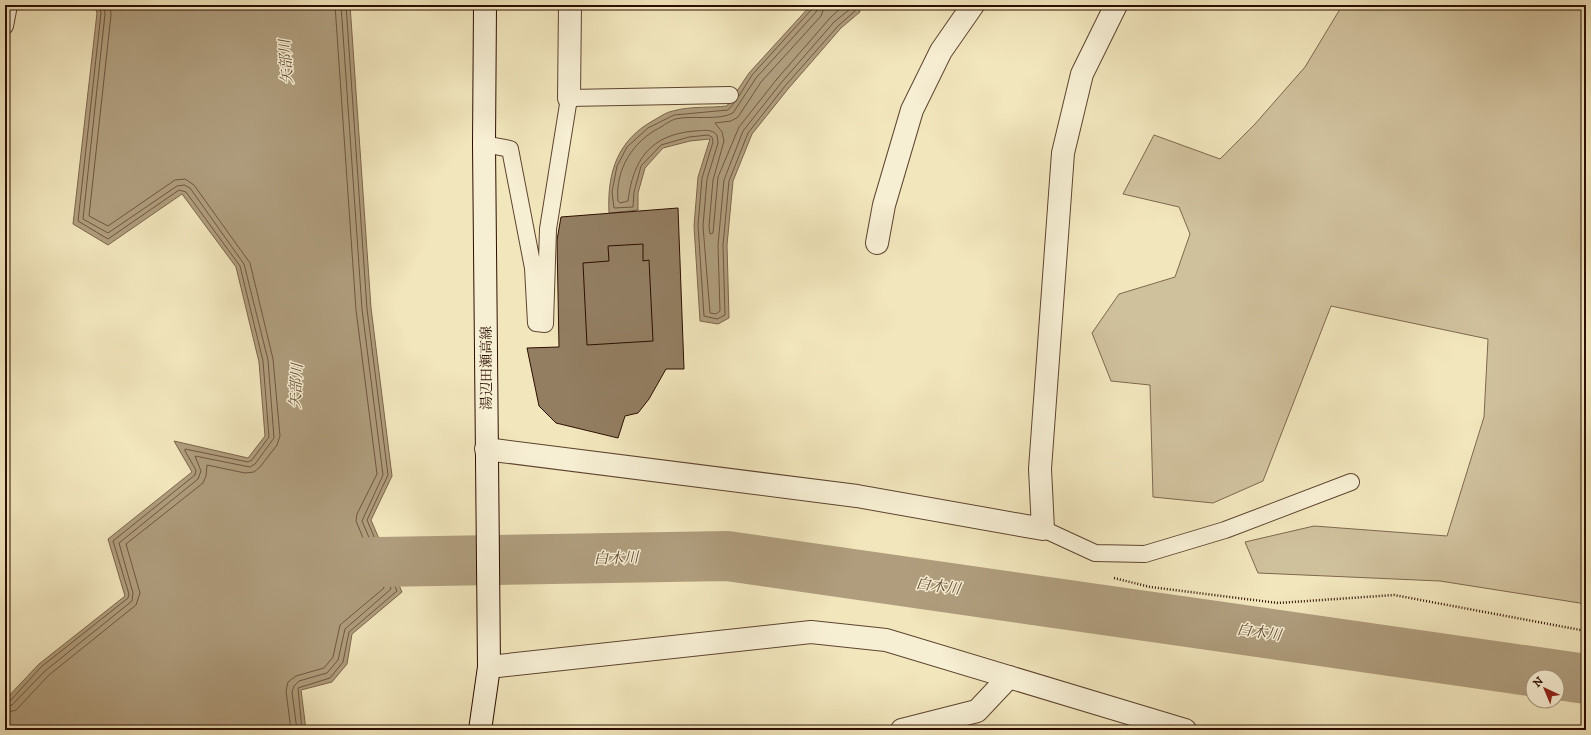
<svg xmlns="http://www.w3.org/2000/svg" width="1591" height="735" font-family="'IM FELL DW Pica','Noto Serif JP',serif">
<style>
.green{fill:#d0c19d;stroke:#7e684e}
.water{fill:#af9d7d;stroke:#7b644b}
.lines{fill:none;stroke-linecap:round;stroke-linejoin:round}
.shore{stroke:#6e563e;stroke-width:1}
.river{stroke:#af9d7d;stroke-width:50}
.building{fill:#937e62;stroke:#2c0e00}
.lane-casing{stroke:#5e442f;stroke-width:18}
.street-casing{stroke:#5e442f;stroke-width:24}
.secondary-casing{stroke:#2c0e00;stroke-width:24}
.path{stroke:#2c0e00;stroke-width:2.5;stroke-dasharray:1 2;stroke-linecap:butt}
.lane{stroke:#f7efd4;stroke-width:16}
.street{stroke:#f7efd4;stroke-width:22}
.secondary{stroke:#f7efd4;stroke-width:22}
.labels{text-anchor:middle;stroke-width:3;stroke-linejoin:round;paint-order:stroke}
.street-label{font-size:14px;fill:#2c0e00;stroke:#f7efd4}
.water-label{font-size:15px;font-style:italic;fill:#674e38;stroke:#f7efd4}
</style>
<rect width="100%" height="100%" fill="#f2e6bd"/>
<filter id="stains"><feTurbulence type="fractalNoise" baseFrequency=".005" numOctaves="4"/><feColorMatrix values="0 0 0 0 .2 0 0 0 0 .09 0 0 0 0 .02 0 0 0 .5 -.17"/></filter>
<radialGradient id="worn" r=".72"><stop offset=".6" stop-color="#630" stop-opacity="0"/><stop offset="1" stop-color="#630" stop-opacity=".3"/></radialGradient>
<path class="green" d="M1339 5H1586V604L1440 581 1258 573 1245 542 1314 526 1447 536 1484 417 1488 339 1331 306 1263 481 1213 503 1153 497 1150 385 1111 381 1092 333 1119 294 1175 277 1190 234 1179 207 1123 194 1154 135 1220 159 1255 124 1305 67 1340 9Z"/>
<g class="water">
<path d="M94 5H350L371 308 392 476 371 520 402 592 352 634 347 664 332 682 301 690 306 730H5V700L39 664 125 596 108 539 192 472 174 441 248 458 265 436 259 362 236 267 182 194 108 245 73 224 97 13Z"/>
<path d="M811 5H859L860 12 841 28 788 89 752 134 733 181 727 245 729 318 718 324 700 321 694 226 698 177 710 139 690 141 663 148 645 168 638 193V210L609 213C607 171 618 139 656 119 661 116 667 112 673 111 690 106 710 108 727 106L749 73Z"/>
</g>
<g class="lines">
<g class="shore">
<path d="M819 5 816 12 756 78 733 113C718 121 692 115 675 119 670 121 665 124 661 127 633 141 615 169 618 201L620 203 628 201C633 160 650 135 694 131 703 131 711 128 717 135L718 143 707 179 703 226 710 313 716 314 720 311 718 245 724 180 743 131 781 83 834 22 850 9V5"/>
<path d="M825 5 821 16 761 82 738 117 731 121 715 123 722 132 724 141 713 180 709 226 710 234 713 233 718 177 739 127 777 79 830 18 844 5"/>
<path d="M739 96 752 75 812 9 813 5"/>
<path d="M734 103 728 110 674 115 648 128 627 147 617 166 612 192 614 208 633 207 634 192 641 166 661 145 689 137 708 135 712 137 713 142 702 178 698 225 704 316 717 319 725 315 723 245 729 181 748 133 785 86 838 26 855 11V5"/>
<path d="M5 702 10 701 41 667 128 598 129 594 113 541 195 475 196 470 185 451V449L248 462 252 460 269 437 263 361 240 266 186 192 179 190 108 239 78 221 101 13 99 5"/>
<path d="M5 707 12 705 45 671 132 601 133 593 119 543 198 479 201 471 195 456 250 467 255 464 274 438 268 360 244 264 190 188 184 185 177 186 108 233 83 219 105 14 104 5"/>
<path d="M5 713 16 710 49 675 136 605 140 593 126 544 203 483 206 476 207 465 245 473 254 472 260 467 277 445 280 436 273 359 250 263 194 185 185 179 175 180 108 226 89 216 111 15 110 5"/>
<path d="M291 730 286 691 288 682 296 676 324 668 333 657 340 625 384 588 356 521 357 514 377 474 356 310 335 5"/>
<path d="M297 730 292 692 294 686 299 681 327 673 338 660 345 629 391 589 362 521 383 475 362 309 341 5"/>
<path d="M302 730 298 688 330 678 343 662 349 632 397 591 367 520 388 475 367 309 346 5"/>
</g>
<path class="river" d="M321 563 727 556 1586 679"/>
</g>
<g class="building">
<path d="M678 208 684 369H666L649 399 638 413 625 416 618 438 556 423 539 406 527 348 559 347 557 240 561 217Z"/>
<path d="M643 244V261L649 260 653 341 587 345 583 263 609 261 608 246Z"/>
</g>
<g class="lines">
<g class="lane-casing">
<g id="lane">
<path d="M5 26 9 5"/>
<path d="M484 144 510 149 533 268 536 323 545 324 548 229 569 98 730 95"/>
<path d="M1043 529 1095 553 1145 554 1225 530 1351 482"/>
</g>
</g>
<g class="street-casing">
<g id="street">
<path d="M569 98 570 5"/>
<path d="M877 243 884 205 912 110 941 51 973 5"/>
<path d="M486 449 857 496 1043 529 1040 469 1063 153 1082 74 1116 5"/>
<path d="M489 667 811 632 886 640 1185 730"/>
<path d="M902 730 977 711 1009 677"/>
</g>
</g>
<g class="secondary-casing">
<path id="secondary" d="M480 730 489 667 484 144 485 5"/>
</g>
<path class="path" d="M1114 578 1150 587 1278 603 1394 595 1586 631"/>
<use href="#lane" class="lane"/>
<use href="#street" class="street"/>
<use href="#secondary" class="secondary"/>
</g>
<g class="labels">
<g class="street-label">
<text transform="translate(486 368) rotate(-90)" y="5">湯辺田瀬高線</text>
</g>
<g class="water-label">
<text transform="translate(286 62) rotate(-94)" y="5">矢部川</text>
<text transform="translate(296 386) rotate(-87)" y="5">矢部川</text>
<text transform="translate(616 558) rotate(-1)" y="5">白木川</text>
<text transform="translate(938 586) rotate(8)" y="5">白木川</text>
<text transform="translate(1259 632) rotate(8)" y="5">白木川</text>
</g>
</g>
<rect width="1591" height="735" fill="none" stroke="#f2e6bd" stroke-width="20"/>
<rect x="6" y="6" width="1579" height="723" fill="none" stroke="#2c0e00" stroke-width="2"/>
<rect x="10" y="10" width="1571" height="715" fill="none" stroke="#2c0e00"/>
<g transform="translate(1545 689) rotate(316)"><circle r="19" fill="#f7efd4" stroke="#a6957f"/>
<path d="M0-3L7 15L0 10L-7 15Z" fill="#8f2418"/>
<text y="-6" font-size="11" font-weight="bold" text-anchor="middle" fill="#2c0e00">N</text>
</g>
<rect width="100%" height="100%" filter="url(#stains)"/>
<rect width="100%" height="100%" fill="url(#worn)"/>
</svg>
